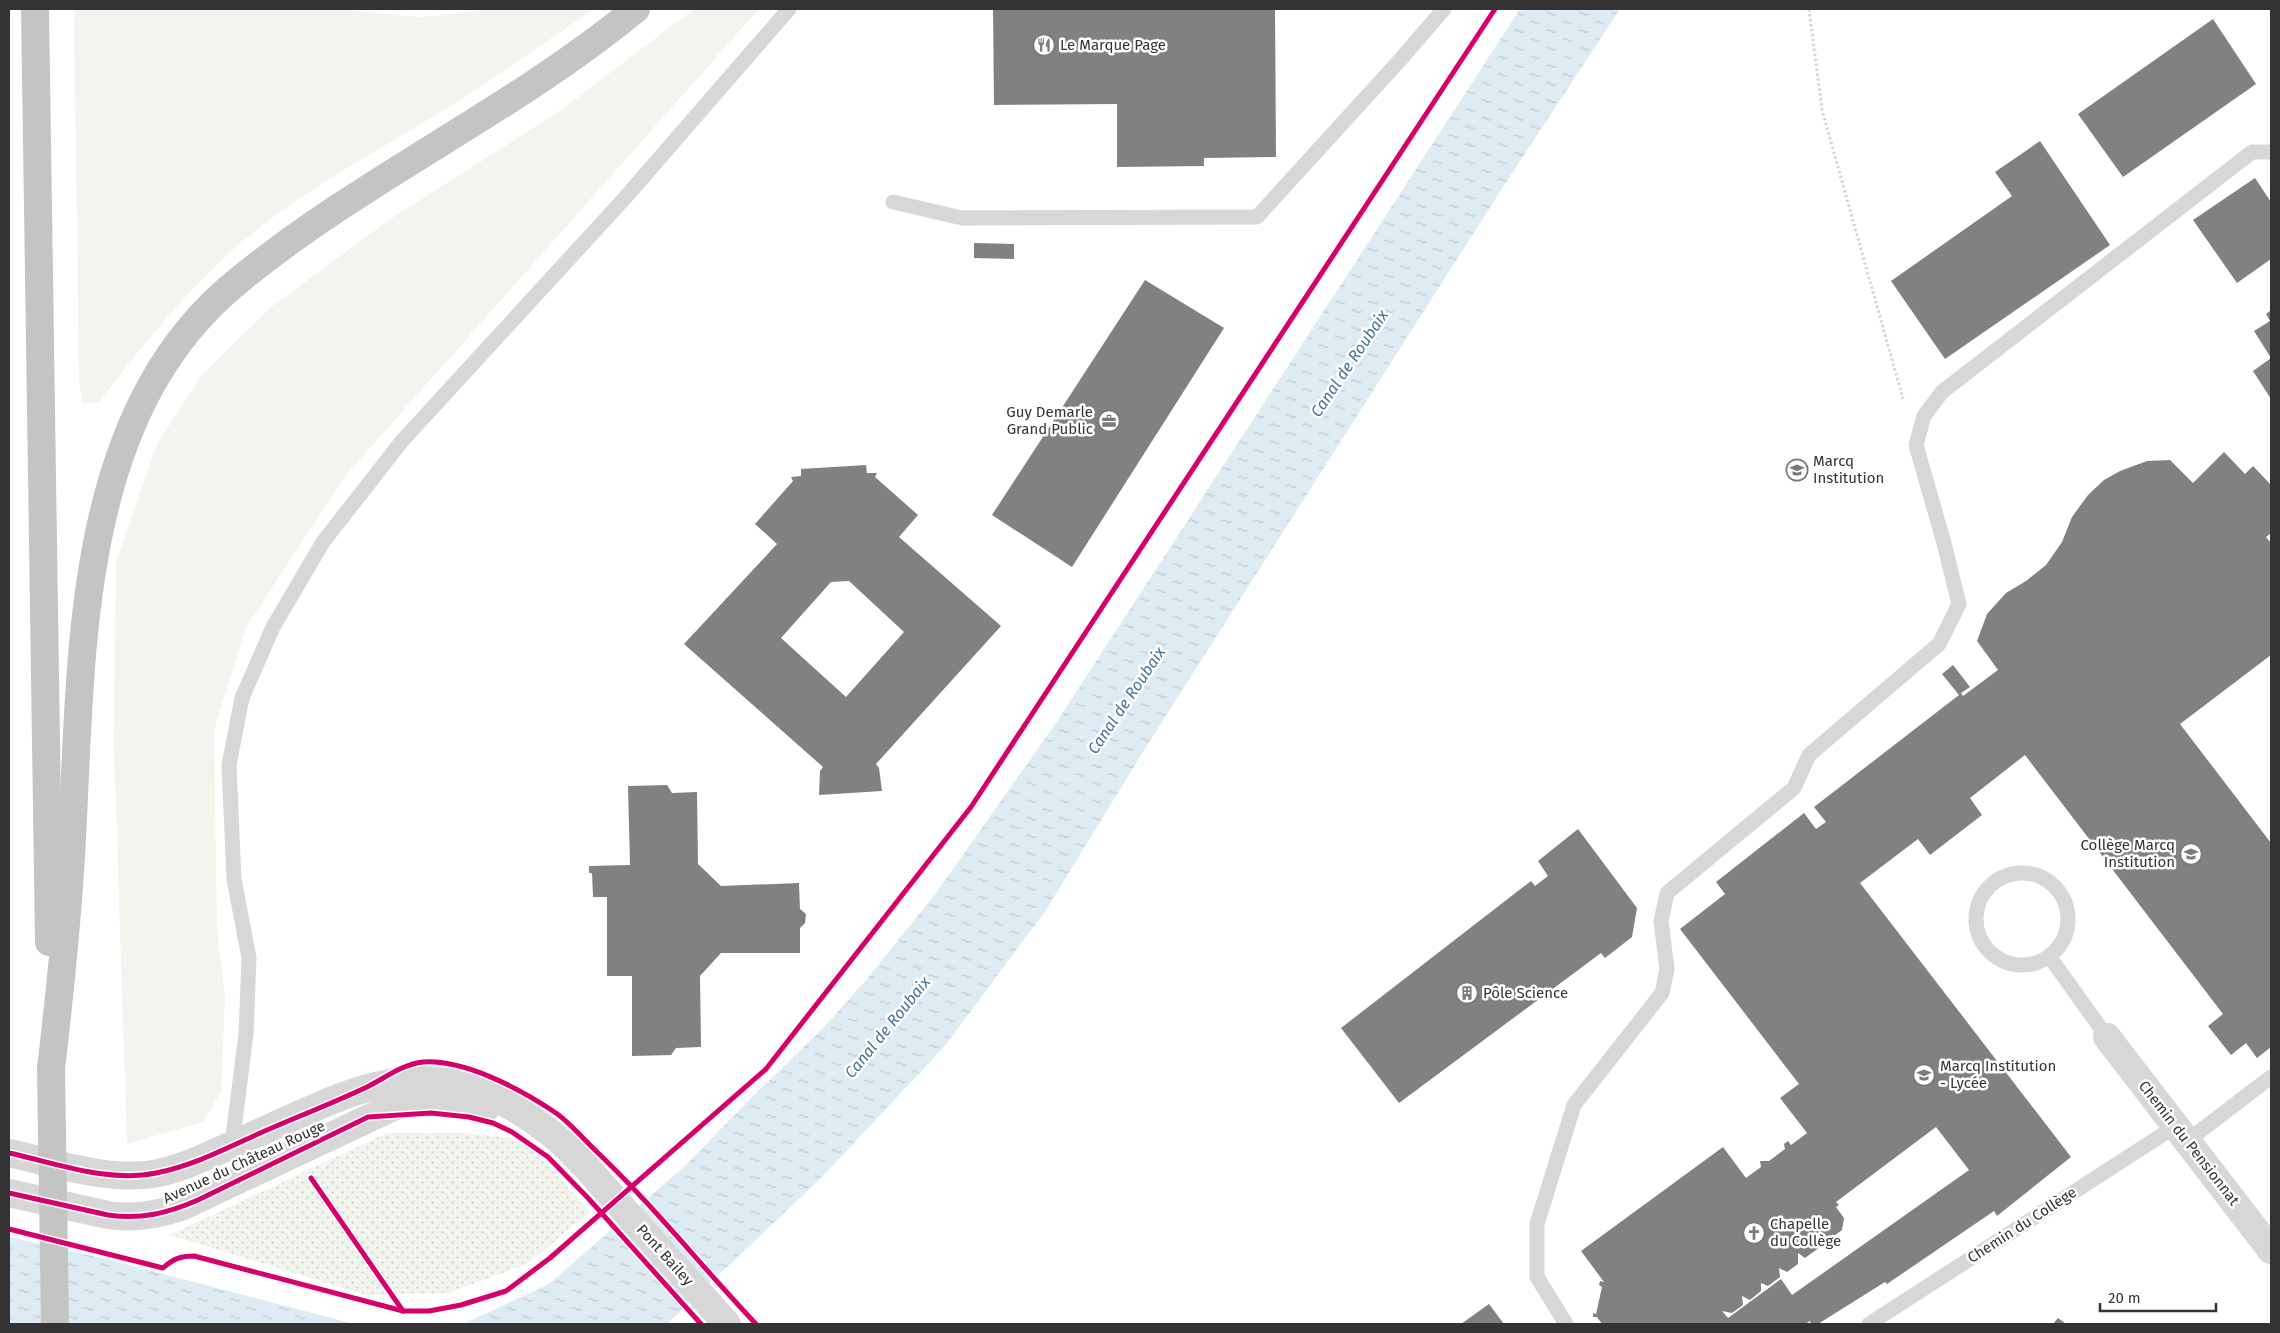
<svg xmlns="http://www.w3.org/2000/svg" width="2280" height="1333" font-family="'Fira Sans',sans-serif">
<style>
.grass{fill:#f1f5ed}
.park{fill:url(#park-dots)}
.water{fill:url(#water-ripples)}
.building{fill:#818181;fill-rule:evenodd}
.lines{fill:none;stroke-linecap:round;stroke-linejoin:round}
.path{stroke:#d6d6d6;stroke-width:3;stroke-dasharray:2.5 2.5;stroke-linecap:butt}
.service{stroke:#d7d7d7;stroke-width:15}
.minor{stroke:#d7d7d7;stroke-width:28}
.tertiary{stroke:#d7d7d7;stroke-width:28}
.motorway{stroke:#c4c4c4;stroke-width:28}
.motorway-bridge{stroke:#c4c4c4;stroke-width:28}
.cycleway-casing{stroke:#fff;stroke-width:8}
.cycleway{stroke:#d6006c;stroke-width:5}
.labels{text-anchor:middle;stroke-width:5;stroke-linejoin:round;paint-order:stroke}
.poi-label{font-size:15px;fill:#333;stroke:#fff;text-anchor:start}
.street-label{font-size:15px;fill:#333;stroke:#fff}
.water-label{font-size:16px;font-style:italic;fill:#3f7597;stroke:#fff}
</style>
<defs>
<pattern id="park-dots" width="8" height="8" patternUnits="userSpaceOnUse" patternTransform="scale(1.25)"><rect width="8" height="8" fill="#f1f5ed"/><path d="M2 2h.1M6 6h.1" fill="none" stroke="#cfd2cc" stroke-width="1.8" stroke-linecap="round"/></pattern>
<pattern id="water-ripples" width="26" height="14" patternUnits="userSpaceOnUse" patternTransform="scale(1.25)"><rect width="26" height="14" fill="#ddebf3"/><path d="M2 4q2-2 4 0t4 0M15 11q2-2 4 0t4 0" fill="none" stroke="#becad1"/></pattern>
</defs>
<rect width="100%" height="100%" fill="#fff"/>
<g class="grass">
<path d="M74 9H338L420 17 496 9H594C547 41 501 74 452 105 379 151 299 191 234 249 183 295 140 348 99 402L83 403 79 382Z"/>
<path d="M694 9H759L346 475 246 627 214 730 217 929 225 997 221 1092 203 1122 127 1144 114 744 116 563 157 444 202 375 271 307 389 220 558 112Z"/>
</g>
<path class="park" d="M387 1133H466L510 1138 535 1151 590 1212 527 1264 448 1293 366 1295 170 1235Z"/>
<g class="water">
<path d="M1520 9H1620L1501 190 1144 750 1046 910 944 1047 822 1177 667 1324H463L549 1284 686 1165 746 1103 824 1027 867 979 936 893 1056 723Z"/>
<path d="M9 1237 106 1259 354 1324H9Z"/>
</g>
<g class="building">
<path d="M993 9H1275L1276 157 1204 158V166L1117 167V104L994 105Z"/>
<path d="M2213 19 2256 84 2123 177 2078 114Z"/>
<path d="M2040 141 2110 245 1945 359 1891 281 2012 196 1995 172Z"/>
<path d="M2255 178 2271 202V259L2237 283 2193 220Z"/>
<path d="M974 243 1014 244V259L974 258Z"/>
<path d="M1145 280 1224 328 1072 567 992 515Z"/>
<path d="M2271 310V358L2254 331 2270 321 2266 314Z"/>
<path d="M2271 358V399L2253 371Z"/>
<path d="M2224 452 2245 474 2253 466 2271 485V533L2266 537 2271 543V655L2180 724 2271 843V1047L2257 1058 2246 1043 2231 1055 2208 1026 2223 1014 2025 755 1970 798 1982 815 1930 855 1918 839 1860 883 2071 1157 1997 1216 1994 1211 1887 1284 1885 1282 1818 1324H1811L1810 1321 1805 1324H1602L1597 1317H1593V1313L1596 1314 1602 1287 1599 1285 1600 1281 1604 1282 1581 1251 1723 1147 1746 1178 1761 1167 1760 1161H1769L1785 1149 1784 1144 1788 1141 1791 1145 1807 1133 1780 1098 1799 1084 1680 929 1725 894 1716 882 1804 813 1816 829 1826 822 1814 807 1959 695 1942 674 1953 665 1970 687 1961 693 1963 696 1998 670 1977 641 1987 614 2006 593 2026 581 2046 565 2062 542 2072 517 2088 495 2104 480 2120 471 2147 461 2170 460 2193 483ZM1936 1127 1969 1170 1792 1295 1781 1279 1728 1318 1722 1311 1732 1313 1743 1305 1742 1296 1750 1300 1761 1291V1283L1768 1286 1780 1277 1779 1268 1787 1272 1798 1264V1253L1805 1258 1820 1247 1819 1237 1827 1241 1842 1230 1844 1218 1836 1207 1839 1205 1836 1202Z"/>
<path d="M866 465 867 473H877L875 477 918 515 899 537 1001 626 876 764 879 768 882 791 819 795 820 771 823 767 684 644 777 544 755 524 793 481 791 477 801 476V469ZM849 581 904 632 846 697 781 638 831 582Z"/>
<path d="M667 785 672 793 697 792 698 864 721 886 799 883 800 909 806 914 805 923 800 928V953H721L700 976 701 1047 676 1048 671 1055 632 1056V976H607V897H593L592 873H589V866L630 865 628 786Z"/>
<path d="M1578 829 1637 908 1632 937 1605 958 1601 953 1399 1103 1341 1028 1531 881 1535 886 1548 876 1538 861Z"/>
<path d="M1489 1304 1504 1324H1461Z"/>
<path d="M2058 1318 2066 1324H2053Z"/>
</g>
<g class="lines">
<path class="path" d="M1809 9 1822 110 1903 399"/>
<g class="service">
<path d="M893 202 962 218 1257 217 1400 60 1444 9"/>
<circle cx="2022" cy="919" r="46"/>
<path d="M2049 956 2107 1037"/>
<path d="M2187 1141 2271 1077"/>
<path d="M232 1145 246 1034 249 958 234 879 229 765 242 698 273 627 323 542 402 441 624 199 789 9"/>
<path d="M1566 1324 1537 1277V1224L1574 1105 1662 993 1667 969 1661 921 1667 893 1794 788 1809 755 1939 644 1959 604 1944 543 1916 445 1924 416 1942 392 2252 152H2271"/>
<path d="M1869 1324 2176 1126"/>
</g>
<path class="minor" d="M2107 1037 2271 1250"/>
<g class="tertiary">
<path d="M9 1153C55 1163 106 1181 153 1174 181 1169 207 1156 232 1145 351 1093 423 1038 544 1128 571 1148 595 1177 618 1203 654 1243 691 1284 727 1324"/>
<path d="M9 1193 108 1215C134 1219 157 1215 181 1207L393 1107 410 1102 434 1101 487 1107"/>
</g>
<g class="motorway">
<path d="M35 9 49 942"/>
<path d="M51 1069C60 992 68 916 72 839 82 649 76 412 238 281 362 179 511 112 636 9"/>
</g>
<path class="motorway-bridge" d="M51 1069 55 1324"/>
<g class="cycleway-casing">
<g id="cycleway">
<path d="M9 1153C56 1163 108 1183 156 1173 192 1166 225 1149 258 1134 294 1118 331 1104 367 1087 385 1078 403 1064 423 1062 464 1059 520 1089 553 1111 569 1121 581 1137 595 1150 652 1204 702 1267 756 1324"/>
<path d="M311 1178 403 1311"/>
<path d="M9 1193 108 1215C141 1220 168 1213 198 1200L368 1117 431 1113 469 1117 493 1123 512 1132 548 1157 588 1198 701 1324"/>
<path d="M9 1229 163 1268C173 1259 180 1256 194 1256L403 1311H429L461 1305 506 1291 550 1258 766 1069 971 807 1495 9"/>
</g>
</g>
<use href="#cycleway" class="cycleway"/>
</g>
<defs>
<g id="restaurant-ring" transform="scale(1.125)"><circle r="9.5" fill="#fff" stroke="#7a7a7a" stroke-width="1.5"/><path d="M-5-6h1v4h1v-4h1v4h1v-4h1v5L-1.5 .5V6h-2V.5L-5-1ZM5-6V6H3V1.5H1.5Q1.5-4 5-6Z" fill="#7a7a7a"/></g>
<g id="office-ring" transform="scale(1.125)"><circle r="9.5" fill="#fff" stroke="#7a7a7a" stroke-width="1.5"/><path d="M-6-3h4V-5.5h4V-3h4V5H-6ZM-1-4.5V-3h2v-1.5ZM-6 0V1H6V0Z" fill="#7a7a7a"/></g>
<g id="school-ring" transform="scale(1.125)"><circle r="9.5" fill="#fff" stroke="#7a7a7a" stroke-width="1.5"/><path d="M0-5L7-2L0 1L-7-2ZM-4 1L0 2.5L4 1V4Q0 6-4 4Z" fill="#7a7a7a"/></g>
<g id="building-ring" transform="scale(1.125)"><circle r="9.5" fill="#fff" stroke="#7a7a7a" stroke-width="1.5"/><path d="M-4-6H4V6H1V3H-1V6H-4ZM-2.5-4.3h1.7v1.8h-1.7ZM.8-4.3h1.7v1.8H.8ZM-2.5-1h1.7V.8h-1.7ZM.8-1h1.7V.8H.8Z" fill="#7a7a7a"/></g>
<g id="church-ring" transform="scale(1.125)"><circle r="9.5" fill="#fff" stroke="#7a7a7a" stroke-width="1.5"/><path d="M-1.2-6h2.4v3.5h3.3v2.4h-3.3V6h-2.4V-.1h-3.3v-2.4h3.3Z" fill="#7a7a7a"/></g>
</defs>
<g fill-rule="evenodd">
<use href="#restaurant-ring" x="1044" y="45"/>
<use href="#office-ring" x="1109" y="421"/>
<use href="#school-ring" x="1797" y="470"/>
<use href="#school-ring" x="2191" y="854"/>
<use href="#building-ring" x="1467" y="993"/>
<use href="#school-ring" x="1924" y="1075"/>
<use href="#church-ring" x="1754" y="1233"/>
</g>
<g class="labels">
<g class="poi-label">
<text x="1060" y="50">Le Marque Page</text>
<text x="1093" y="417" text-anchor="end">Guy Demarle<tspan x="1093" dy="17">Grand Public</tspan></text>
<text x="1813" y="466">Marcq<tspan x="1813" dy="17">Institution</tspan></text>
<text x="2175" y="850" text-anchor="end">Collège Marcq<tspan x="2175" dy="17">Institution</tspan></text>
<text x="1483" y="998">Pôle Science</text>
<text x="1940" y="1071">Marcq Institution<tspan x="1940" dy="17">- Lycée</tspan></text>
<text x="1770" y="1229">Chapelle<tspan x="1770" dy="17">du Collège</tspan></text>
</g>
<g class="street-label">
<text transform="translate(2189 1143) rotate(52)" y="5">Chemin du Pensionnat</text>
<text transform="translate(244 1162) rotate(-25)" y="5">Avenue du Château Rouge</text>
<text transform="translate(2022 1225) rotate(-33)" y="5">Chemin du Collège</text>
<text transform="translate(665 1255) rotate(48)" y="5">Pont Bailey</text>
</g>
<g class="water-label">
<text transform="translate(1349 363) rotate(-56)" y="6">Canal de Roubaix</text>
<text transform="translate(1126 700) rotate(-56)" y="6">Canal de Roubaix</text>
<text transform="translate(887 1027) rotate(-51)" y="6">Canal de Roubaix</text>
</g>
</g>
<rect width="2280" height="1333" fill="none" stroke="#333333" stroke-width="20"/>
<path d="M2100 1303v8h116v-8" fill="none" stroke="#333333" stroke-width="2.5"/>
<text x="2108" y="1303" font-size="15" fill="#333333" stroke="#ffffff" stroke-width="4" paint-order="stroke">20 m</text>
</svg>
